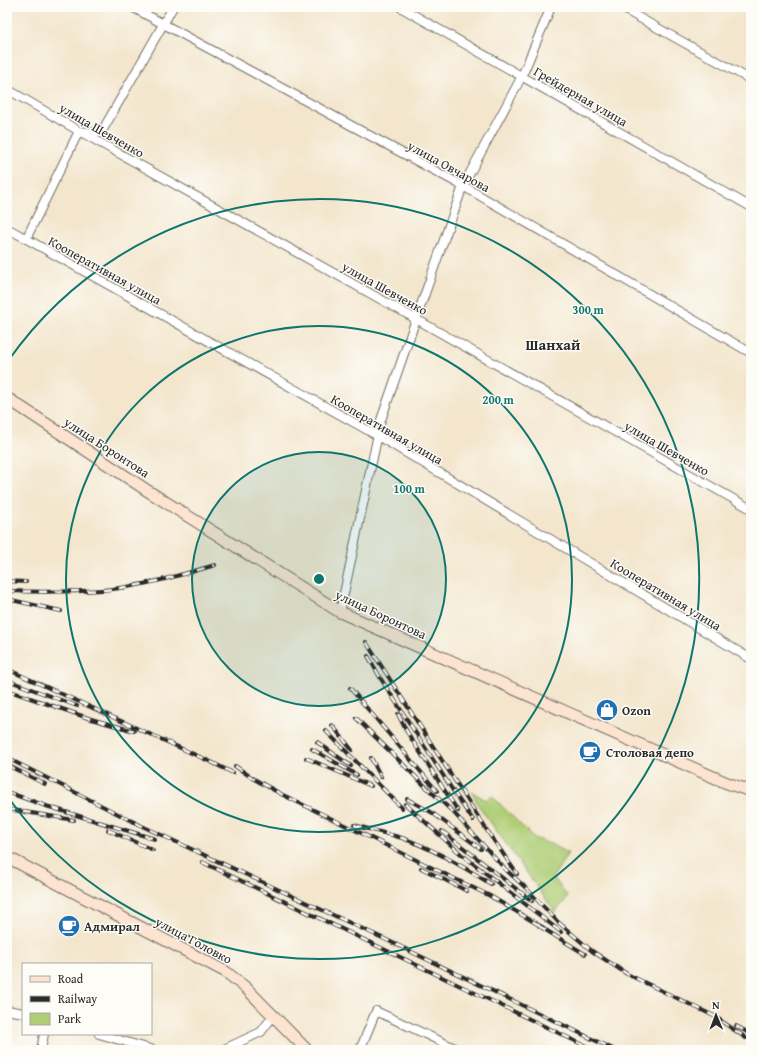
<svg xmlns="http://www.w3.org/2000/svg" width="758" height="1057" font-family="'Gentium Book Plus',serif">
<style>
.green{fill:#aecd75;stroke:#6c7c50}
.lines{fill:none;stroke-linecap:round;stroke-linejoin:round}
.street-casing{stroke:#716c64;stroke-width:10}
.secondary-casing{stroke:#716c64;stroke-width:13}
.street{stroke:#fff;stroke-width:8}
.secondary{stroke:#fde4d1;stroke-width:11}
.rail-casing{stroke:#2b2b2b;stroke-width:4}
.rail{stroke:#fdfcf7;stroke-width:2.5;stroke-dasharray:8;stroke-linecap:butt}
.ring{fill:none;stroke:#0f766e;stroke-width:2}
.labels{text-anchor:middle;stroke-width:3;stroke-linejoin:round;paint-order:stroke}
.street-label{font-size:13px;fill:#2b2b2b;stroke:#fdfcf7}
.poi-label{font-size:13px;font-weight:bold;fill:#2b2b2b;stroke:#fdfcf7;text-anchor:start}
.quarter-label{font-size:15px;font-weight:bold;fill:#2b2b2b;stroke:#fdfcf7}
.centre{fill:#0f766e;stroke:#fdfcf7;stroke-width:2}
.ring-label{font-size:12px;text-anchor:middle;font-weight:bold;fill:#0f766e;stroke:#fdfcf7;stroke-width:3;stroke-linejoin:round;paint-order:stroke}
</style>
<rect width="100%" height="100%" fill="#fdfcf7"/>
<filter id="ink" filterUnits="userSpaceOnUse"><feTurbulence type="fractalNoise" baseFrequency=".025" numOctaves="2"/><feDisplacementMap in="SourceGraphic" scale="8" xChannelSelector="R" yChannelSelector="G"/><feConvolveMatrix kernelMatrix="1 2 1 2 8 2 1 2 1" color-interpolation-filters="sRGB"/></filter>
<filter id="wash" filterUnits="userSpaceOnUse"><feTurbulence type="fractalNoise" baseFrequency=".012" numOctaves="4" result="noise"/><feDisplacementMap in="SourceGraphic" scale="16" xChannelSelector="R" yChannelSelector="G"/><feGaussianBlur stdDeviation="0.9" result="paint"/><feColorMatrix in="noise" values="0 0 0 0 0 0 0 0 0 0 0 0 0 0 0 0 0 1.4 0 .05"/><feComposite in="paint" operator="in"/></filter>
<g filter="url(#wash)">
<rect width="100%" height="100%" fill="#f3e6cd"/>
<path class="green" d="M472 792 486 800 492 796 534 838 553 845 568 853 553 877 568 897 555 912 478 805Z"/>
</g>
<g filter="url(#ink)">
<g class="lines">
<g class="street-casing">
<g id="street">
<path d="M132 7 463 186 751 353"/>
<path d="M400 7 751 207"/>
<path d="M620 7 751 80"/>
<path d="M7 89 79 131 416 319 751 509"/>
<path d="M7 228 378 436 751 659"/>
<path d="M26 239 79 131 101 133 173 7"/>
<path d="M340 612 381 420 416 319 463 186 522 76 551 7"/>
<path d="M7 1010 23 1013"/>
<path d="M99 1034 154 1050"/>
<path d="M41 1050 44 1034"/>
<path d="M222 1050 261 1032 273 1016"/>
<path d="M360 1050 376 1011 459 1050"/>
</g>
</g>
<g class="secondary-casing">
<g id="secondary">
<path d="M7 398 148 491 340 612 727 783 751 791"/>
<path d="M7 857 226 972 246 988 307 1050"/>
</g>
</g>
<use href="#street" class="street"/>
<use href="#secondary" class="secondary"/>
<g class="rail-casing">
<g id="rail">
<path d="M7 581 26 582"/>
<path d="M7 591C38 592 70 592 102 590 140 587 178 576 215 565"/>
<path d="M7 599 61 611"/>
<path d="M366 642 488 832 517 874"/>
<path d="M368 656 381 679 459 800 473 820"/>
<path d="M7 669 211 762 233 773"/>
<path d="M7 680 77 706"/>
<path d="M350 688 437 791"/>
<path d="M7 690 91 719 134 731"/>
<path d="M398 714 407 732 458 811"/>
<path d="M356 718 424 785 453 812 505 869 526 888 558 922 592 951 627 974 714 1016 746 1038"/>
<path d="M332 725 352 750"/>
<path d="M326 731 402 808"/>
<path d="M317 742 351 766"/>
<path d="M312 749 357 775"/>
<path d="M7 758 142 826 393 943 615 1050"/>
<path d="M306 758 371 786"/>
<path d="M371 758 381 777"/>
<path d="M7 765 45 784"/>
<path d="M235 766 254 779 281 794 490 896 544 928"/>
<path d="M7 792 46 806 155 839"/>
<path d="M407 799 431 812 481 849"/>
<path d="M405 804 461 854 561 932"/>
<path d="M7 809 74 820"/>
<path d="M354 825C370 830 386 833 402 838 432 848 464 867 491 884"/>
<path d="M108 830 153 850"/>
<path d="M442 831 532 901"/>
<path d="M202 862 594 1050"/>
<path d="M421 868 467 891"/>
<path d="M539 926 585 954"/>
<path d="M736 1026 751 1034"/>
</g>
</g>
<use href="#rail" class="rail"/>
</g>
</g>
<circle cx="319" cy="579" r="127" fill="#0f766e" fill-opacity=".12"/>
<g class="ring">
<circle cx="319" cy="579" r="127"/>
<circle cx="319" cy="579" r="253"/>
<path d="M8 361A380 380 0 1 1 8 797"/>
</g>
<defs>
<g id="shop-disc" transform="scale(1.15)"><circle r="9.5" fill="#1f6fb2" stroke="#fdfcf7"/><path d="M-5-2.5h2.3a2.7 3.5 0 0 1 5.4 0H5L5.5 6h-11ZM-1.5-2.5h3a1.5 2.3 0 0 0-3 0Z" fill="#fff"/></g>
<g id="cafe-disc" transform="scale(1.15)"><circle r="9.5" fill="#1f6fb2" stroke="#fdfcf7"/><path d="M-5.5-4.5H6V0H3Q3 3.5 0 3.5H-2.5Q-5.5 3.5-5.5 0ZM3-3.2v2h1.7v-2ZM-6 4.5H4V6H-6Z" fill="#fff"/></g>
</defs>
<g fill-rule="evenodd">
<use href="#shop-disc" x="607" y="710"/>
<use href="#cafe-disc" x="590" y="752"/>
<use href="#cafe-disc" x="69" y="926"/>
</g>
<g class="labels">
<g class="street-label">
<text transform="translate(581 96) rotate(30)" y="5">Грейдерная улица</text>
<text transform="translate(102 130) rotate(30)" y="5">улица Шевченко</text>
<text transform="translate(449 166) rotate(29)" y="5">улица Овчарова</text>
<text transform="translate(105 270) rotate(29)" y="5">Кооперативная улица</text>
<text transform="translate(385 288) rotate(29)" y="5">улица Шевченко</text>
<text transform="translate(387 429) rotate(30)" y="5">Кооперативная улица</text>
<text transform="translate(107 447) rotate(33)" y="5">улица Боронтова</text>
<text transform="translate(667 448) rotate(30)" y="5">улица Шевченко</text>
<text transform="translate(666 594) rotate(31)" y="5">Кооперативная улица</text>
<text transform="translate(381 614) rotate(25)" y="5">улица Боронтова</text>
<text transform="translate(194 940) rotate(28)" y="5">улица Головко</text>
</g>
<g class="poi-label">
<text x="622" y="715">Ozon</text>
<text x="606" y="757">Столовая депо</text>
<text x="84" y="931">Адмирал</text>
</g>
<g class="quarter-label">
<text x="553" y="350">Шанхай</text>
</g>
</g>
<circle cx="319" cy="579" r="6" class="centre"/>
<g class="ring-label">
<text x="588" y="314">300 m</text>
<text x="498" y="404">200 m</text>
<text x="409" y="493">100 m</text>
</g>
<rect width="758" height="1057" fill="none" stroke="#fdfcf7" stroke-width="24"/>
<rect x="22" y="963" width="130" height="72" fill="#fdfcf7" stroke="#a9a8a5"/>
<rect x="30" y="976" width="20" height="6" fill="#fde4d1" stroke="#a9a8a5"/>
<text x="58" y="983" font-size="12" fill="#2b2b2b">Road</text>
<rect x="30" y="996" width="20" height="6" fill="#2b2b2b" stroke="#a9a8a5"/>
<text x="58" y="1003" font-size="12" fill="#2b2b2b">Railway</text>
<rect x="30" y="1013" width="20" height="12" fill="#aecd75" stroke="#a9a8a5"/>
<text x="58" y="1023" font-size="12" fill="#2b2b2b">Park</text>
<g transform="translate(716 1015) rotate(359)" stroke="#fdfcf7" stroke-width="3" paint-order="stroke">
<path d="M0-3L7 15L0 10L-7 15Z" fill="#2b2b2b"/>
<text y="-6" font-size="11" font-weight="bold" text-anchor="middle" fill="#2b2b2b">N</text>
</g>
</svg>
